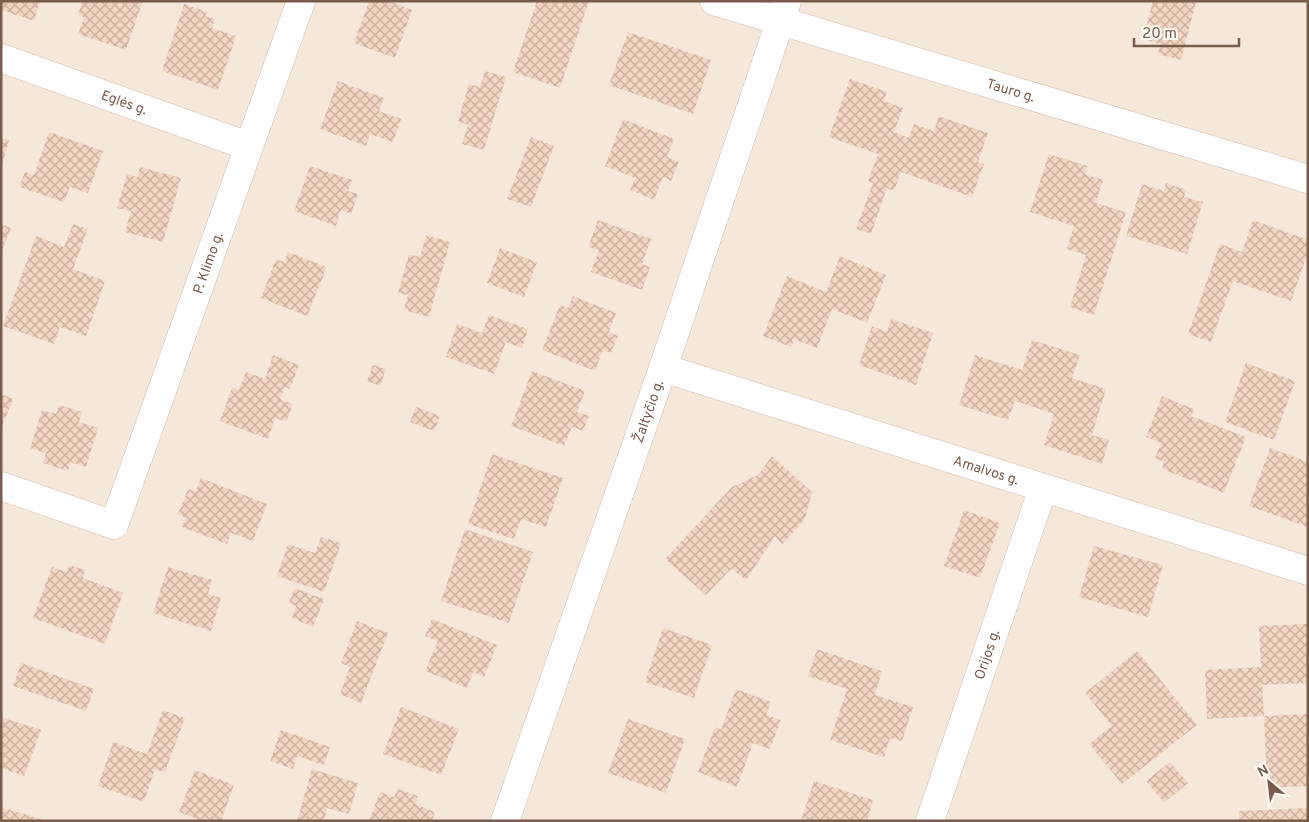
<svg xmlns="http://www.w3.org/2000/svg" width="1309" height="822" font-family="Overpass,sans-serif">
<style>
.residential{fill:#f5e8da}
.building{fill:url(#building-cross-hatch)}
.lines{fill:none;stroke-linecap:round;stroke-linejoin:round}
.street-casing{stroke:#d1beb0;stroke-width:29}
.street{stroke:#fff;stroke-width:28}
.labels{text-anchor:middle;stroke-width:5;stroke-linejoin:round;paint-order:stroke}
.street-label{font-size:14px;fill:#7a5c4d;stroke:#fffaf3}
</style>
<defs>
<pattern id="building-cross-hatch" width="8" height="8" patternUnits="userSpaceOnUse" patternTransform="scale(1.25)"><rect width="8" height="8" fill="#f3d5c3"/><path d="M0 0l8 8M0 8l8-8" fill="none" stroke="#cab0a1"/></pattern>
</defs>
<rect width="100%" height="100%" fill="#fdf6ec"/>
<rect class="residential" x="1" y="1" width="1307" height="820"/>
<g class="building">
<path d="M1 1H40L34 21 1 10Z"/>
<path d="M82 1H143L126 50 78 34 84 17 78 15Z"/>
<path d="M369 1H389L412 10 395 58 354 43Z"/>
<path d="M537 1H576L581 3V1H589L560 88 513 72Z"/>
<path d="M1153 1H1192L1196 2 1181 60 1158 54 1161 44 1143 39Z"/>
<path d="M184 4 207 12 205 16 215 19 212 28 236 36 218 90 162 71Z"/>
<path d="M628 32 711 60 693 114 609 85Z"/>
<path d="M485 71 506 77 484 150 462 144 468 125 458 121 469 84 480 87Z"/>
<path d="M850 79 887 92 884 101 903 108 894 132 909 138 914 124 934 131 939 116 988 133 978 162 984 164 972 197 901 172 894 191 887 188 871 234 856 229 873 183 868 181 878 154 829 137Z"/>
<path d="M338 81 384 98 379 111 401 119 393 142 370 134 366 146 320 129Z"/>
<path d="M623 119 674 139 667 157 679 162 671 181 663 177 654 200 630 190 635 178 605 166Z"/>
<path d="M49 132 103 151 88 193 70 187 64 202 19 187 25 172 34 175Z"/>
<path d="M531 137 554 146 531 207 507 199Z"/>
<path d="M1 138 9 140 2 164H1Z"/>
<path d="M1049 154 1087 166 1085 174 1103 180 1096 203 1126 212 1094 315 1070 307 1086 255 1067 249 1074 226 1030 212Z"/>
<path d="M310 166 352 180 348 191 358 194 351 214 341 210 336 226 294 211Z"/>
<path d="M140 167 181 178 163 242 125 232 131 211 117 208 127 174 137 177Z"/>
<path d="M1166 183 1186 190 1184 197 1203 202 1187 254 1126 236 1142 184 1164 191Z"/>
<path d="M598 220 651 239 642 264 650 267 642 290 591 272 599 250 588 247Z"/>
<path d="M1253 220 1308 240V253L1291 301 1233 281 1211 342 1188 334 1220 244 1242 252Z"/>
<path d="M1 224 11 228 1 253Z"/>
<path d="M73 224 88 229 73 269 105 281 86 336 60 327 54 344 3 326 36 236 64 247Z"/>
<path d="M426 235 450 242 429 317 404 310 408 295 398 293 409 254 420 257Z"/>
<path d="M500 248 537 262 524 297 487 283Z"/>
<path d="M288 252 327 267 307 316 261 298 276 259 284 262Z"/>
<path d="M840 256 886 275 867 323 832 309 817 348 794 339 791 347 763 336 787 276 826 292Z"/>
<path d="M573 296 616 313 609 332 618 336 611 353 603 350 595 371 542 350 560 305 568 308Z"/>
<path d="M489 315 528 329 522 348 506 342 494 374 446 357 457 324 482 333Z"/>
<path d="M891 319 933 333 916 385 859 365 872 326 887 332Z"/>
<path d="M1032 340 1080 355 1072 378 1106 389 1092 435 1109 440 1102 464 1044 445 1054 414 1015 401 1008 420 959 405 975 355 1022 370Z"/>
<path d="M273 355 299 365 290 389 285 387 280 399 293 404 286 422 275 418 268 439 220 421 232 388 239 390 246 372 265 379Z"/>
<path d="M1246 363 1295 381 1274 440 1225 422Z"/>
<path d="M373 365 386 369 380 386 367 381Z"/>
<path d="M532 371 585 391 577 412 589 416 583 431 572 427 564 446 511 426Z"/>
<path d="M1 394 13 399 1 429Z"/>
<path d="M1162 396 1194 409 1191 416 1246 437 1224 493 1162 469 1164 462 1155 458 1161 443 1146 437Z"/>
<path d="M59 405 82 412 79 422 98 428 86 467 71 462 68 471 43 463 46 453 30 448 42 410 56 414Z"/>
<path d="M416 407 440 416 434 431 410 422Z"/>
<path d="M1270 448 1308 462V527L1249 506Z"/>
<path d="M492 454 563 478 546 527 521 519 514 539 468 524Z"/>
<path d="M772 456 812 492 805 519 782 545 775 536 746 580 731 569 706 595 665 559 732 487 758 475Z"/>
<path d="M201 478 267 504 253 541 231 533 227 544 182 527 186 518 178 514 188 489 196 491Z"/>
<path d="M964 510 1000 523 980 578 944 566Z"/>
<path d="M465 529 533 552 509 623 441 601Z"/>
<path d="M321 537 341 543 324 592 277 576 288 544 315 553Z"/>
<path d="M1094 546 1163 565 1148 617 1079 597Z"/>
<path d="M69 565 85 570 83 578 123 593 105 644 33 618 52 567 67 572Z"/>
<path d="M168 567 212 580 208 594 221 598 211 631 153 613Z"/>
<path d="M294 588 324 599 313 627 292 618 296 606 289 603Z"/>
<path d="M432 619 497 645 484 677 473 672 467 688 425 671 438 641 425 636Z"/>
<path d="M357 621 388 633 361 703 340 694 350 667 341 663Z"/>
<path d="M1308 624V683L1262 685 1264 716 1207 719 1205 670 1261 667 1259 626Z"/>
<path d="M663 628 712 645 694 698 645 682Z"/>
<path d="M817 649 882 671 875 695 913 707 902 741 890 738 884 757 830 740 847 689 808 676Z"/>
<path d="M1137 651 1197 725 1122 784 1089 744 1112 726 1085 693Z"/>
<path d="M21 663 94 689 86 711 13 686Z"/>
<path d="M736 689 771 702 766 715 781 720 770 749 753 743 737 787 698 772 715 727 721 730Z"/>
<path d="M401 707 459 729 441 775 383 754Z"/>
<path d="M163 710 185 718 165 772 155 769 144 802 98 786 113 742 147 754Z"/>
<path d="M1308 714V786L1267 788 1264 716Z"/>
<path d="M1 717 41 730 24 776 1 768Z"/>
<path d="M628 719 685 739 666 793 608 773Z"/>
<path d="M281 730 330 747 324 765 297 756 293 769 270 761Z"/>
<path d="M1170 762 1188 783 1164 803 1146 781Z"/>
<path d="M312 769 358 783 349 814 327 808 324 821H297Z"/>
<path d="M195 770 234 785 221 821H202L179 812Z"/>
<path d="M814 781 873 800 867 821H801Z"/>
<path d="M398 789 418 796 415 804 435 812 432 821H369L380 792 394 797Z"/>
<path d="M1 807 44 820V821H1Z"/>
<path d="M1308 808V821H1239V811Z"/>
</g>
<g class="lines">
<g class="street-casing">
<g id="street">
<path id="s1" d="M714 1 1308 179"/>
<path id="s2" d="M1 58 248 146"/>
<path id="s3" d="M663 368 1308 571"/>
<path id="s4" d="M1 486 114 525 301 1"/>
<path id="s5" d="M505 821 663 368 787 1"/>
<path id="s6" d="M930 821 1043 488"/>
</g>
</g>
<use href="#street" class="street"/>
</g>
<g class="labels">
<g class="street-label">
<text dy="5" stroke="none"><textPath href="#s1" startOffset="310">Tauro g.</textPath></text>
<text dy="5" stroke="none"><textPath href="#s2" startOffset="131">Eglės g.</textPath></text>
<text dy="5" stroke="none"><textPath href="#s4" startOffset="398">P. Klimo g.</textPath></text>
<text dy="5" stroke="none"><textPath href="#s5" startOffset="434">Žaltyčio g.</textPath></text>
<text dy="5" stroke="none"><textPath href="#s3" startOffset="339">Amalvos g.</textPath></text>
<text dy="5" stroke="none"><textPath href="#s6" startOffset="176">Orijos g.</textPath></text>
</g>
</g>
<rect width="1309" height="822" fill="none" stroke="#7a5c4d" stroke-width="5"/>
<g transform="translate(1269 782) rotate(332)" stroke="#fffaf3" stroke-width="4" paint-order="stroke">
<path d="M0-4L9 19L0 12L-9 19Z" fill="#7a5c4d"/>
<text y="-8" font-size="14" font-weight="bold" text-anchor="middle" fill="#7a5c4d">N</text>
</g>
<path d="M1134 38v8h105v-8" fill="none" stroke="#7a5c4d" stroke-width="2.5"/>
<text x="1142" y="38" font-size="15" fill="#7a5c4d" stroke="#fffaf3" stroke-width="4" paint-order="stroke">20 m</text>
</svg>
